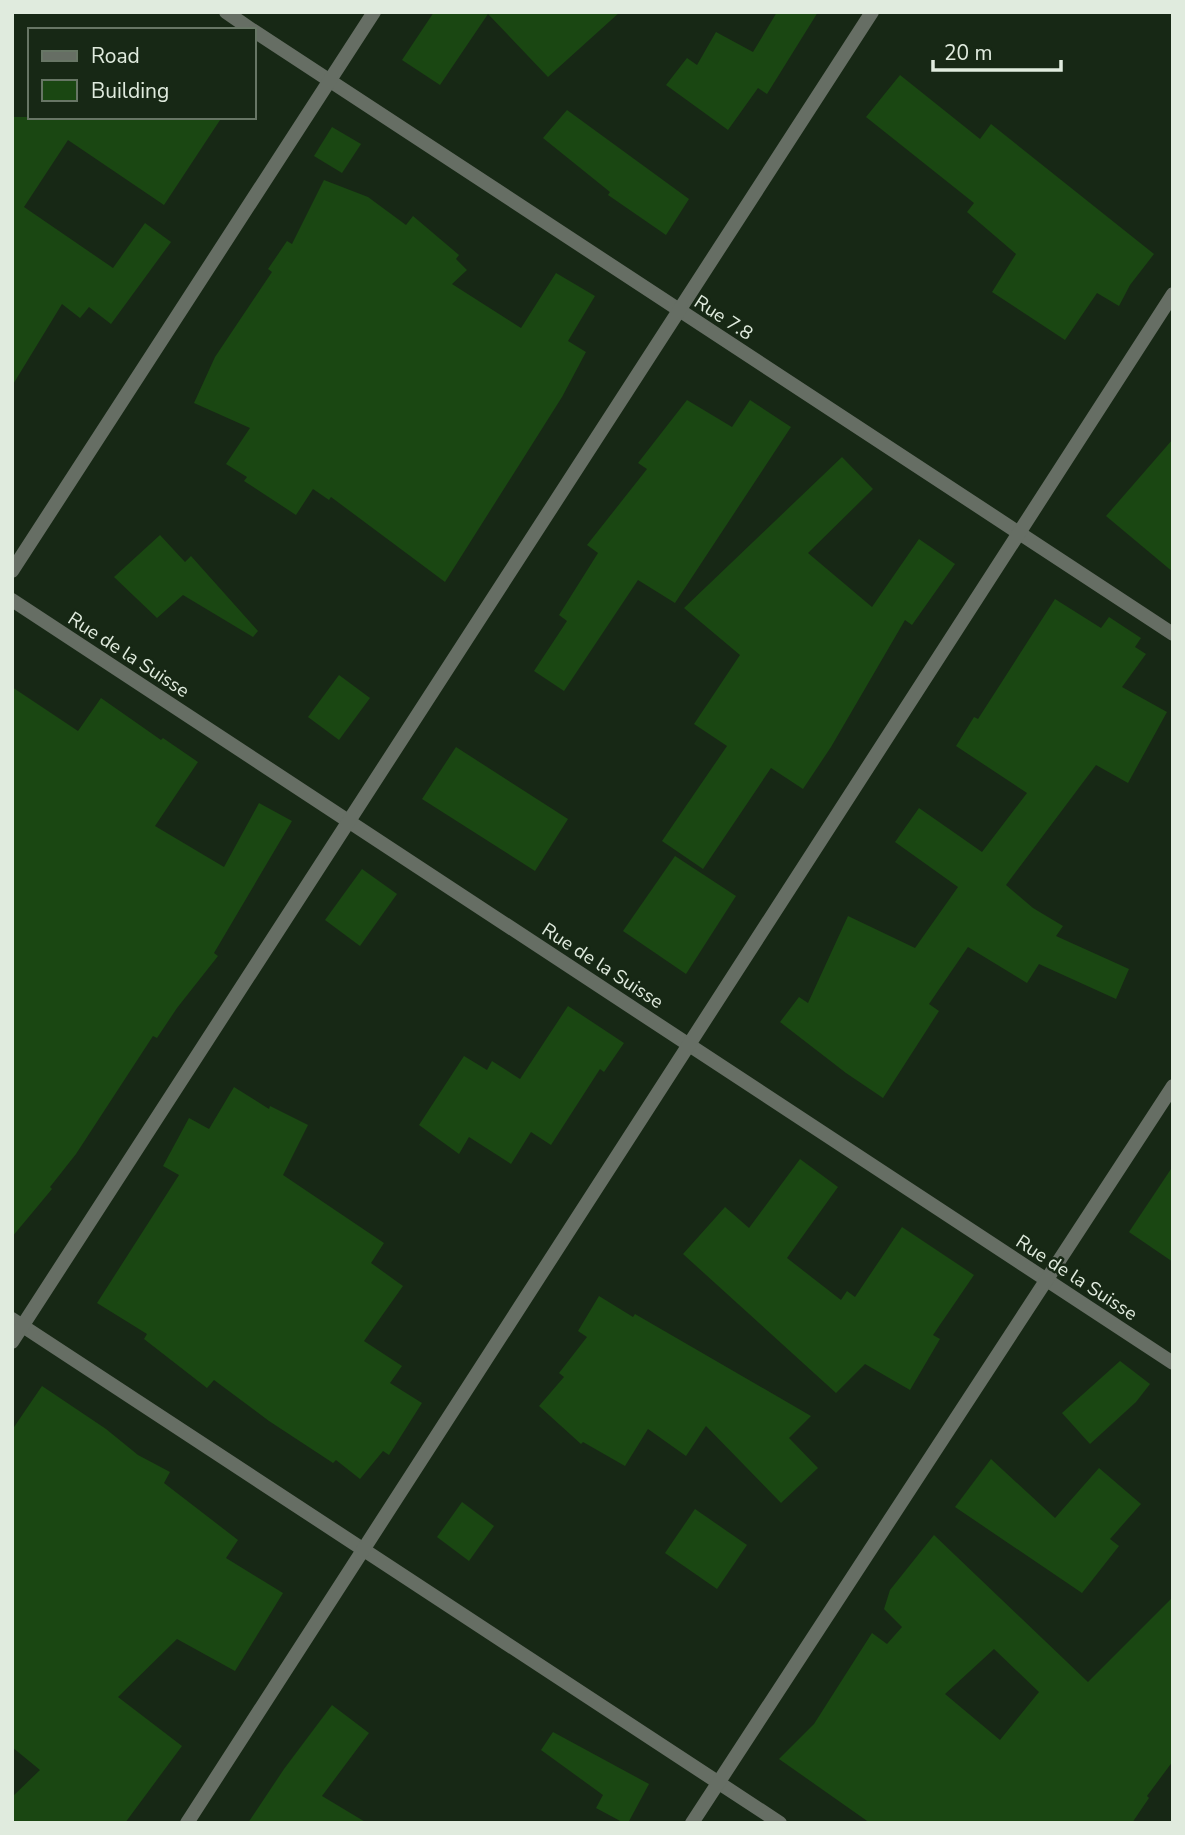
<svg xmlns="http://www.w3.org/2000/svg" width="1185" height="1835" font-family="'Nunito Sans',sans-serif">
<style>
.building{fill:#1a4712;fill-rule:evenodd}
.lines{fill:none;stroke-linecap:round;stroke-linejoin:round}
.street{stroke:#666e64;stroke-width:14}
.labels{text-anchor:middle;stroke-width:5;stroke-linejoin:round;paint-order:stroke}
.street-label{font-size:19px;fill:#e0ebde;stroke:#172815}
</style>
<rect width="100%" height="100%" fill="#172815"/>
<g class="building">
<path d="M434 12H620L548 77 488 14 440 85 402 60Z"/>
<path d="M777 12H818L767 94 758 88 728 130 666 85 687 58 697 65 716 32 753 52Z"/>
<path d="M900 75 980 139 991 124 1154 254 1130 285 1119 306 1097 293 1065 340 992 292 1016 254 967 212 974 203 866 117Z"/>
<path d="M567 110 689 199 666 235 608 195 610 192 543 138Z"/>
<path d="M12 117H222L164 205 68 140 24 207 113 268 145 223 171 242 111 324 89 307 80 318 62 304 12 386Z"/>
<path d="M332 127 361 144 342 173 314 156Z"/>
<path d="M324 180 368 197 406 225 413 216 459 255 456 259 467 270 452 284 521 328 556 273 595 296 568 341 586 352 562 397 445 582 331 497 329 500 313 489 296 515 244 481 247 477 226 464 250 428 194 403 215 357 272 272 268 269 287 241 292 244Z"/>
<path d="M687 400 732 427 750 400 791 427 675 603 638 580 564 691 534 671 567 621 559 615 598 553 587 545 647 469 638 463Z"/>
<path d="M1173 439V572L1106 516Z"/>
<path d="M842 457 873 489 808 553 872 607 919 539 955 564 912 625 905 620 831 747 803 789 771 768 703 869 662 841 727 746 694 724 740 655 684 608Z"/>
<path d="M160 535 185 562 191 556 258 631 253 637 183 595 157 618 114 577Z"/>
<path d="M1055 599 1101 628 1109 617 1141 638 1135 647 1146 654 1122 687 1167 712 1128 783 1096 765 1006 885 1033 908 1063 926 1056 936 1129 969 1116 999 1039 964 1027 983 968 947 929 1004 939 1011 883 1098 846 1073 780 1022 799 997 808 1003 848 916 915 948 958 887 895 842 919 808 982 852 1027 793 956 746 974 717 978 719Z"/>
<path d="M339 675 370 698 339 740 308 717Z"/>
<path d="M12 687 78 731 101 698 161 740 163 738 198 762 155 826 224 867 259 803 292 821 214 953 218 956 177 1008 157 1038 153 1036 76 1154 50 1187 52 1189 12 1237Z"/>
<path d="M456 747 568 819 535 871 422 799Z"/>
<path d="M675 856 736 896 686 974 623 931Z"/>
<path d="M362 869 397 894 360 946 325 920Z"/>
<path d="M568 1006 624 1043 604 1072 600 1069 551 1145 531 1132 511 1164 469 1137 459 1154 419 1125 464 1056 487 1070 492 1061 520 1079Z"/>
<path d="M234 1087 269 1109 270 1106 308 1125 283 1175 384 1243 371 1263 403 1286 364 1341 402 1366 390 1383 422 1403 389 1455 383 1451 360 1479 336 1460 333 1463 269 1421 214 1380 207 1388 144 1339 147 1334 97 1303 179 1175 163 1166 189 1118 209 1129Z"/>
<path d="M800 1159 838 1187 787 1258 841 1300 847 1291 855 1297 902 1227 974 1275 933 1335 940 1339 910 1390 865 1364 836 1393 683 1254 725 1207 749 1228Z"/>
<path d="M1173 1166V1262L1129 1232Z"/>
<path d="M599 1296 633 1317 635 1314 811 1416 789 1438 818 1468 781 1503 706 1426 686 1456 648 1429 625 1466 583 1442 581 1444 539 1406 564 1377 559 1373 587 1337 578 1331Z"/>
<path d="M1120 1361 1150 1384 1136 1402 1090 1444 1062 1413Z"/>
<path d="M42 1386 106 1429 138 1455 170 1472 164 1483 238 1540 226 1558 283 1593 235 1671 177 1639 118 1697 182 1746 125 1823H12V1797L40 1770 12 1747V1430Z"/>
<path d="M991 1459 1055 1518 1099 1468 1141 1504 1110 1539 1119 1546 1082 1593 955 1507Z"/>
<path d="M462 1502 494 1526 469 1561 437 1537Z"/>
<path d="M695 1509 747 1545 717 1589 665 1553Z"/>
<path d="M934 1535 1088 1682 1173 1597V1761L1147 1796 1149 1798 1132 1823H870L779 1759 814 1724 872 1633 887 1644 902 1627 884 1609 890 1590ZM994 1649 1039 1692 1000 1740 945 1694Z"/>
<path d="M332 1705 369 1733 322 1796 367 1823H248L284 1769Z"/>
<path d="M553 1732 649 1784 628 1823H624L596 1808 603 1795 541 1750Z"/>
</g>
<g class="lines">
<g class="street">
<path d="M226 12 252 30"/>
<path d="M254 31 1173 634"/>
<path d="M12 571 374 12"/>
<path d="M12 600 1173 1363"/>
<path d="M12 1319 780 1823"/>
<path d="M12 1342 872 12"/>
<path d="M187 1823 1173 294"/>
<path d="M692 1823 1173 1086"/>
</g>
</g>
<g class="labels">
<g class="street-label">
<text transform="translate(724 317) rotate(33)" y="7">Rue 7.8</text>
<text transform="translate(129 654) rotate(33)" y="7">Rue de la Suisse</text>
<text transform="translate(603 965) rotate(33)" y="7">Rue de la Suisse</text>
<text transform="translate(1077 1277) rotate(33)" y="7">Rue de la Suisse</text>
</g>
</g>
<rect width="1185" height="1835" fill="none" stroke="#e0ebde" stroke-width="28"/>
<rect x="28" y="28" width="228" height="91" fill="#172815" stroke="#677665" stroke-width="2"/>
<rect x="42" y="51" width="35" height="10" fill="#666e64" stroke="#677665" stroke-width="2"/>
<text x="91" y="63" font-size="21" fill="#e0ebde">Road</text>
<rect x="42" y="80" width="35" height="21" fill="#1a4712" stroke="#677665" stroke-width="2"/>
<text x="91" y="98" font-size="21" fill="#e0ebde">Building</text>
<path d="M933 60v10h128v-10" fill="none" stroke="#e0ebde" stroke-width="3.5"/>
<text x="944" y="60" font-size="21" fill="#e0ebde" stroke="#172815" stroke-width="5" paint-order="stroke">20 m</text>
</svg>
